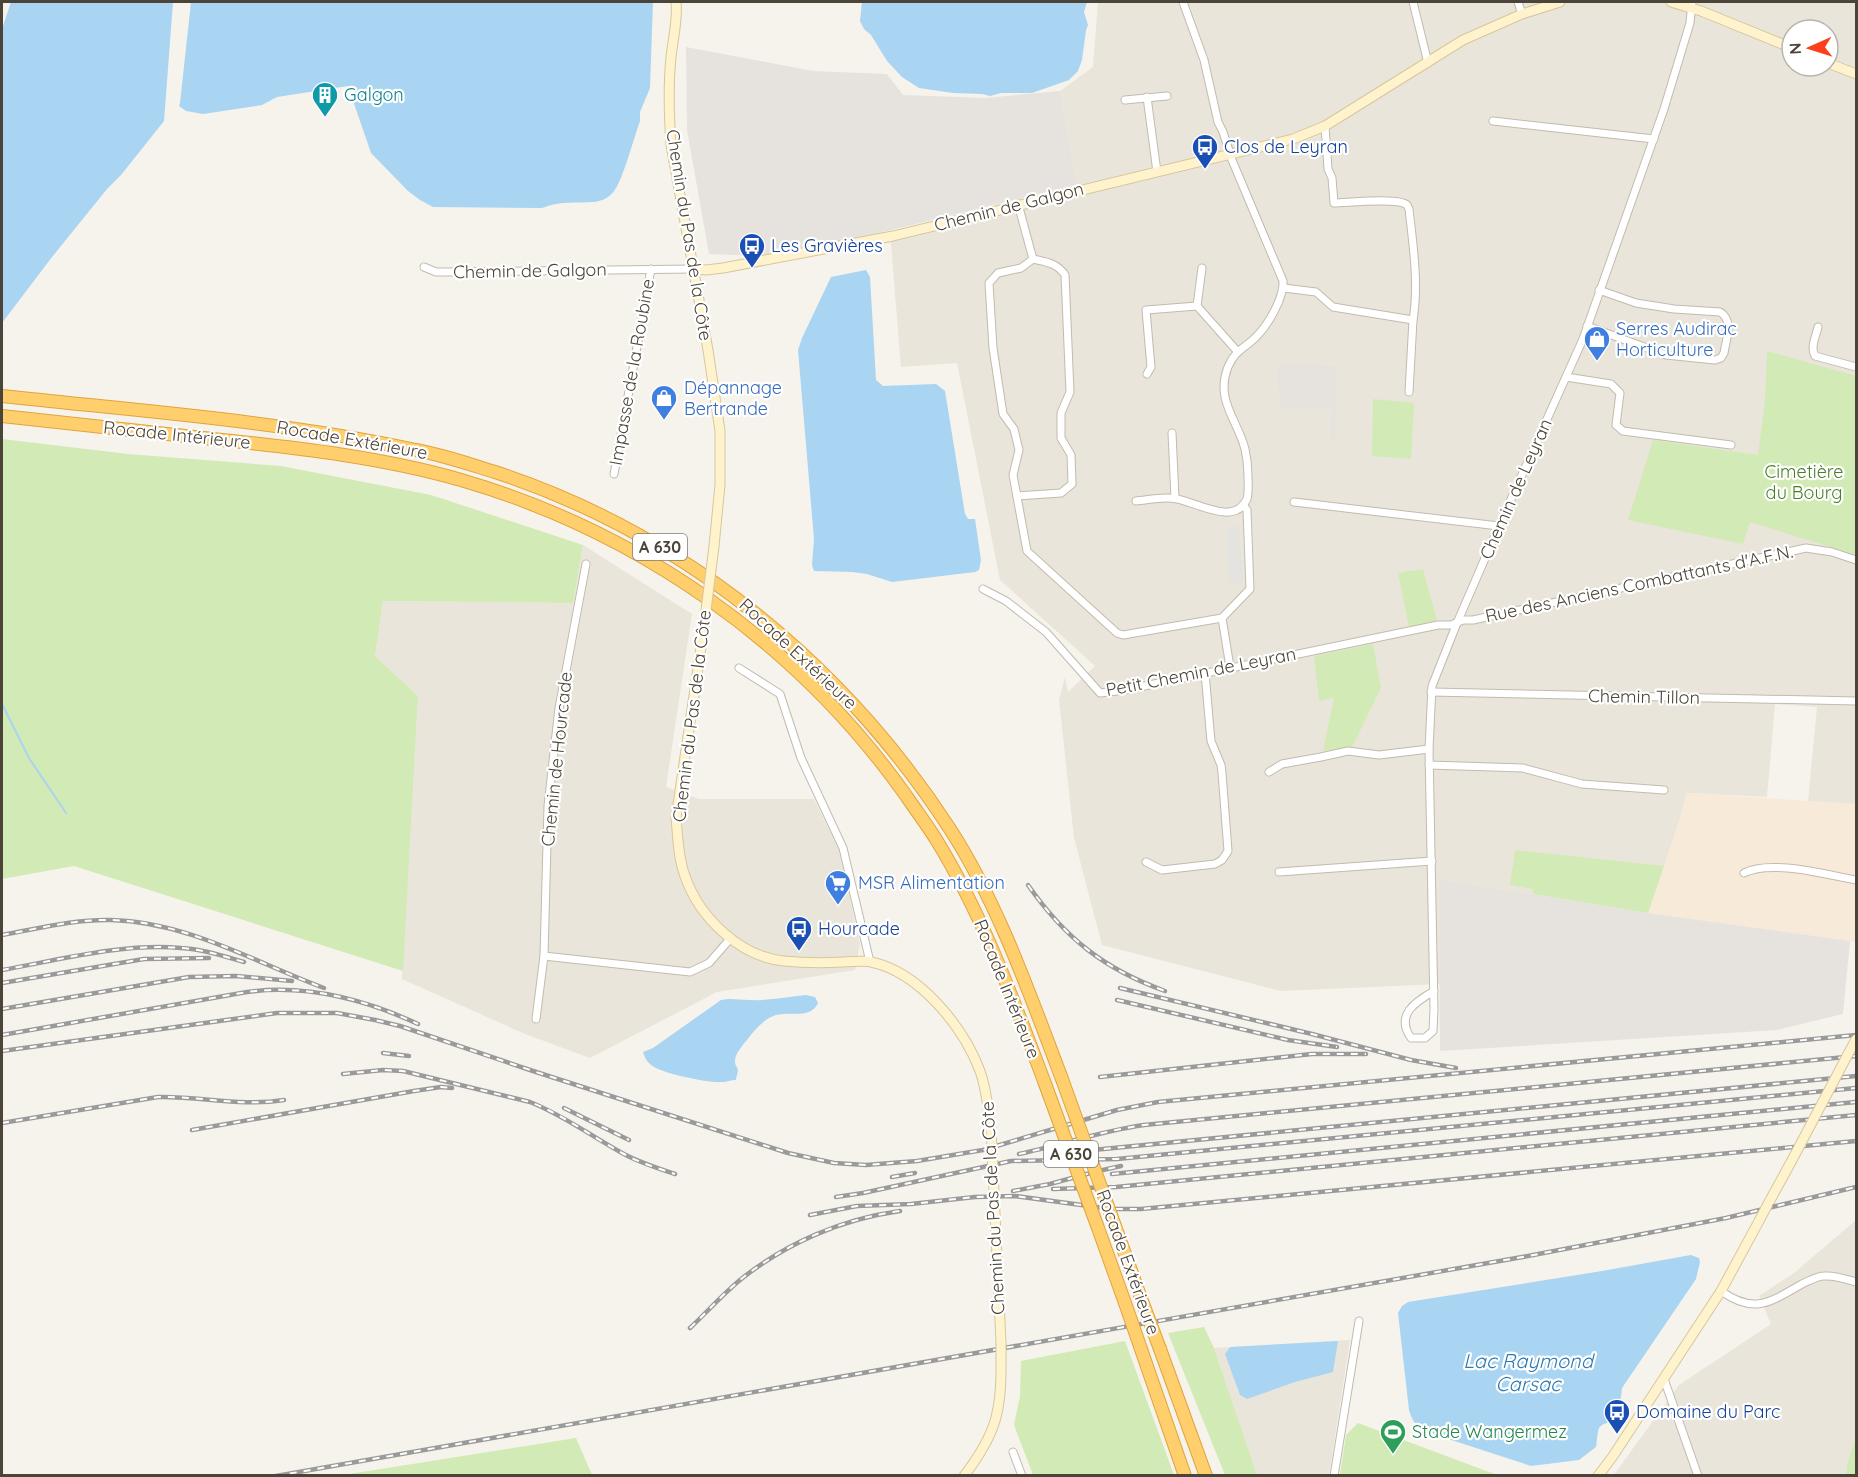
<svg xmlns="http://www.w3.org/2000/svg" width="1858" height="1477" font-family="Quicksand,sans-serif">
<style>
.residential{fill:#eae5da;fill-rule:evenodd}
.commercial{fill:#f7ead8}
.industrial{fill:#e6e2dd}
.green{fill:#d2eab5}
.parking{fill:#e5e3e0}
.water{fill:#a9d4f2}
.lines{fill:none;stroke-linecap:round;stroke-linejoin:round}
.stream{stroke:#a9d4f2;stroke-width:2}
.street-casing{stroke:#c2bbae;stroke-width:9}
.secondary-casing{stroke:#d6c79b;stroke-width:11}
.highway-casing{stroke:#e0a43c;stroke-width:14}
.street{stroke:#fff;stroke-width:7}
.secondary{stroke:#fff3cd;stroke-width:9}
.highway{stroke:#ffcf6e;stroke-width:12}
.rail-casing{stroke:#9a9a9a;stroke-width:4.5}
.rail{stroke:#fff;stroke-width:2;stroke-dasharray:7;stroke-linecap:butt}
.secondary-bridge-casing{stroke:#d6c79b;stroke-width:11;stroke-linecap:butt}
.highway-bridge-casing{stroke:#e0a43c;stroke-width:14;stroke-linecap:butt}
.secondary-bridge{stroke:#fff3cd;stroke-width:9}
.highway-bridge{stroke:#ffcf6e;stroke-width:12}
.labels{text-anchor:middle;stroke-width:4.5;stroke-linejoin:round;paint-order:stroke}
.shield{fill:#fff;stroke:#817c74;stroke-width:1.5}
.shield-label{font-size:16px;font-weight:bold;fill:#4b4439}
.culture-label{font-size:18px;fill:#0d838f;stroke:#fff;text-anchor:start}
.transit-label{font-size:18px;fill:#164399;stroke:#fff;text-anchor:start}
.street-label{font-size:18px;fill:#4b4439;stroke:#fff}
.shop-label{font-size:18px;fill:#366cbe;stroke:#fff;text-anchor:start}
.park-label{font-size:18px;fill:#4a7f2a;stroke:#fff}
.leisure-label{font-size:18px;fill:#27864d;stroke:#fff;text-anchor:start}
.water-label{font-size:20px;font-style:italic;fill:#2e7ab2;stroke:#fff}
</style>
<rect width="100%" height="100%" fill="#f6f3ec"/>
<g class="residential">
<path d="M1098 2H1856V804L1808 801 1817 707 1775 704 1767 797 1687 793 1678 825 1648 913 1439 879 1440 984 1281 991 1102 945 1074 838 1059 700 1065 677 1068 692 1095 666 1000 580 957 363 901 367 890 232 1077 185 1060 91 1093 67ZM1792 30H1828V66H1792Z"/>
<path d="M583 545 692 614 666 787 699 799H814L839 850 860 944 855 970 717 992 590 1058 525 1034 402 979 418 696 375 656 383 601 573 603Z"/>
<path d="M1856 1220V1438L1847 1463 1846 1475 1613 1476 1679 1385 1771 1324 1759 1296 1794 1273Z"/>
<path d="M1350 1340 1329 1475H1257L1214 1348Z"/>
</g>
<path class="commercial" d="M1687 793 1856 804V942L1648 913 1678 825Z"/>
<g class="industrial">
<path d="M686 47 813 71 887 74 903 95 985 98 1060 91 1077 185 858 238 758 256 709 254 687 130Z"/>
<path d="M1277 365 1336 366V440L1331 441V409H1280Z"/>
<path d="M1439 879 1648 913 1850 941 1843 1014 1777 1030 1440 1051Z"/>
</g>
<g class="green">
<path d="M1767 351 1856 376V555L1750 522 1743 544 1628 520 1653 440 1758 455 1765 401Z"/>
<path d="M1373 399 1414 403 1411 459 1372 456Z"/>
<path d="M2 439 128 454 281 466 431 495 583 545 573 603 383 601 375 656 418 696 403 971 74 866 2 879Z"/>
<path d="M1423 569 1437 621 1409 627 1398 573Z"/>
<path d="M1373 644 1381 688 1352 747 1323 751 1334 698 1319 701 1314 656Z"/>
<path d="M1515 850 1664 866 1648 913 1533 894V889L1510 885Z"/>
<path d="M1204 1327 1214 1348 1257 1475H1225L1168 1333Z"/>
<path d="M1125 1341 1174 1475H1033L1014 1425 1020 1396 1021 1361Z"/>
<path d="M1358 1423 1497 1475H1340L1346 1435Z"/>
<path d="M576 1438 592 1475H343Z"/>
<path d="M1856 1438V1475H1846L1847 1463Z"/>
</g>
<path class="parking" d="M1239 526 1243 583 1229 584 1227 528Z"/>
<g class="water">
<path d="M11 2H173L164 121 121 175 107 189 52 257 2 323V29Z"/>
<path d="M191 2H653L650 88 640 112V121C634 137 623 180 614 191 609 198 602 201 594 202 576 203 559 201 542 208L433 207 420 200 408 191 371 153 348 86 277 97 262 105 203 114 186 111 179 106 180 103Z"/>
<path d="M862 2H1087L1084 12 1088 25 1086 30 1082 60 1078 71 1069 80 1032 93H1001L990 96 982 94 953 93 919 88 902 77 887 61 871 35 864 29 860 21Z"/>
<path d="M866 270 870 277 876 380 883 386 936 384 945 391 965 514 968 519H975L981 560 979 570 975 572 892 582 867 574 852 572 814 571 812 565 814 539 798 350 802 338 831 277Z"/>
<path d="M806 995 815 997 818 1003C810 1021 786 1009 771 1017 761 1022 753 1032 747 1040 742 1046 735 1054 735 1061 735 1066 737 1066 738 1070 738 1073 736 1076 736 1080 731 1080 727 1082 722 1082 708 1083 666 1074 654 1067 648 1063 645 1059 643 1052L653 1048 721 1000C731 998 739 1000 749 1000 768 1001 787 997 806 995Z"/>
<path d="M1691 1255 1699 1258 1700 1262 1696 1279 1622 1388C1621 1398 1619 1414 1611 1420 1608 1424 1602 1423 1599 1428 1597 1433 1597 1442 1596 1447L1579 1460 1531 1466 1436 1435C1420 1428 1414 1427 1409 1410L1398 1313 1402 1306 1408 1302 1602 1271Z"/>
<path d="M1338 1341 1333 1372 1295 1382 1247 1399 1240 1395 1225 1354 1230 1347Z"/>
</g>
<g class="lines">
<path class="stream" d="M2 704 29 758 66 813"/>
<g class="street-casing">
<g id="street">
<path d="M1413 2 1428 63"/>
<path d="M1518 2 1522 14"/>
<path d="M1147 97 1157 172"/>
<path d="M1125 100 1167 96"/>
<path d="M1493 121 1654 139"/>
<path d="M1325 126 1328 169 1332 178 1334 203C1347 203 1398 197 1407 205 1408 206 1408 208 1409 209 1413 245 1419 284 1413 320"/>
<path d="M1033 259 1021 268 998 273 989 283 993 348 1003 414 1014 429 1019 450 1013 475 1027 551 1117 633 1123 635 1222 618"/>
<path d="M424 267 436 272H447L693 269"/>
<path d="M1284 288 1316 292 1333 307 1413 320 1409 392"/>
<path d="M1197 306 1202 268"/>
<path d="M1587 326 1666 355 1715 360 1721 358 1724 353C1726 340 1734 320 1720 312L1674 309 1636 303 1599 290"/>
<path d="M1818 327C1816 336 1810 347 1815 356L1856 367"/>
<path d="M1147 374 1151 367 1146 310 1197 306 1237 351"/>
<path d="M1566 377 1611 384 1620 393 1616 425 1623 431 1731 445"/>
<path d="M1172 433 1175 498"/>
<path d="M614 474 651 269"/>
<path d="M1017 496 1061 493 1072 484 1071 455 1061 438V413L1070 392 1065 275C1057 263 1046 262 1033 259L1018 204"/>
<path d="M1136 501C1148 500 1164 496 1177 499 1196 502 1235 527 1247 499 1249 492 1248 483 1248 476 1248 467 1247 458 1245 449 1237 419 1215 400 1228 367 1235 350 1245 348 1256 337 1268 325 1284 298 1283 281L1232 160 1223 132 1218 122 1204 60 1183 2"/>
<path d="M1294 502 1499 526"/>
<path d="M983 589 1006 601 1046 632 1100 693 1125 690 1438 625H1451L1463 620H1473L1806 548 1832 552 1856 560"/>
<path d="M1230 667 1222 618 1250 589 1247 510 1243 505"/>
<path d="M739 668 780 694 801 758 843 848 870 962"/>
<path d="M1431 692 1856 701"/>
<path d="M1429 765 1523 768 1582 784 1664 790"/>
<path d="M1269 772 1282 764 1321 757 1348 751 1379 755 1429 749"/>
<path d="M1146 862 1162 870 1215 864 1222 860 1228 851 1222 773 1221 765 1211 741 1205 673"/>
<path d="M1279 872 1432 861"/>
<path d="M1744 873C1771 859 1827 875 1856 880"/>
<path d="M544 956 690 972 709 963 730 939"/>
<path d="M1434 991C1415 1002 1395 1015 1411 1038H1425L1433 1031 1434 1009 1429 749 1432 686 1457 623 1499 526 1583 339 1664 109 1690 23 1692 2"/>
<path d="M536 1019 544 956 548 806 559 708 586 564"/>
<path d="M1721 1291C1755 1315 1770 1302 1802 1284 1809 1281 1817 1276 1824 1276 1835 1275 1846 1279 1856 1282"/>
<path d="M1664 1379 1698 1476"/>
<path d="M1013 1452 1022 1476"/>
<path d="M1334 1476 1359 1321"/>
</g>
</g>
<g class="secondary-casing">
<g id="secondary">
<path d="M676 2C678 20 673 38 671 57 668 86 669 116 671 145L708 350 720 431V485L714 546"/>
<path d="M1671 2 1701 11 1792 48"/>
<path d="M1828 63 1856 74"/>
<path d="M693 269 706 270 723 268 893 236 1293 139 1325 126 1463 40 1522 14 1560 2"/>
<path d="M703 634 676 818C678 837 678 858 685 876 699 917 740 957 784 961 804 963 824 963 843 962 852 962 863 960 871 962 919 972 963 1026 980 1071 987 1090 988 1110 991 1129"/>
<path d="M1768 1204 1791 1162"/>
<path d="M995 1214 1001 1343"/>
<path d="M964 1476C996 1434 1002 1411 1001 1359"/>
<path d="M1598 1476 1613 1456 1721 1291 1759 1221"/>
</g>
</g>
<g class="highway-casing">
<g id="highway">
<path d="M2 396C140 411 280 421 416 450 443 455 469 464 495 472 684 534 842 663 950 829 999 905 1030 995 1062 1079"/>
<path d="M2 416C75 424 149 432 222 440 300 448 385 458 461 480 640 532 799 644 907 797 917 812 928 826 937 841 983 916 1013 999 1044 1081"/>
<path d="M1115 1226 1142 1301"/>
<path d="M1098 1228 1125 1303"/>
<path d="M1160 1349 1206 1476"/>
<path d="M1142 1352 1185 1476"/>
</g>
</g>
<use href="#street" class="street"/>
<use href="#secondary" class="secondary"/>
<use href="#highway" class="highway"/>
<g class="rail-casing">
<g id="rail">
<path d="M1028 885C1065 938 1104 969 1165 991"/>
<path d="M2 935C37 929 74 919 111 920 188 922 254 962 324 988"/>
<path d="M2 970C59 960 122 943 181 948 202 949 223 956 244 962"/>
<path d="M2 983 144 959 209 958"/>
<path d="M1120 988 1312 1034 1411 1060 1456 1068"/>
<path d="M1117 1000 1288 1040 1337 1047"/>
<path d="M2 1009 189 977 236 976 292 981"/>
<path d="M2 1035 247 992C306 984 364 999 418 1024"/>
<path d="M2 1051 277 1013H337L375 1020 400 1026 533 1071 788 1153 834 1163 866 1165 917 1161 983 1150 1117 1110 1158 1102 1856 1035"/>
<path d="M383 1053 409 1056"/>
<path d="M343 1074 383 1070 403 1071 530 1102C563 1115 591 1136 622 1153 638 1162 657 1168 675 1174"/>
<path d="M1100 1077 1312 1054H1366"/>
<path d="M564 1108 629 1140"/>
<path d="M2 1123 158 1097C201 1096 241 1107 284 1100"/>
<path d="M192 1130 414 1091 441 1087 452 1088"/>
<path d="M1062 1153 1856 1076"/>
<path d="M1019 1154C1061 1145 1101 1131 1144 1125L1856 1056"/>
<path d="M1112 1174 1856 1102"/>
<path d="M892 1177 915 1173"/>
<path d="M1053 1189 1116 1187 1856 1115"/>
<path d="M1013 1191 1050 1184 1094 1172 1121 1166"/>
<path d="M836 1197 863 1193 1011 1161 1117 1159 1856 1088"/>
<path d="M810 1215 857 1206 911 1204 975 1197 1015 1196 1111 1209H1141L1856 1141"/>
<path d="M690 1328C707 1312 722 1295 740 1280 786 1243 842 1219 900 1211"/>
<path d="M276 1476 1528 1256 1726 1218 1856 1187"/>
</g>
</g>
<use href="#rail" class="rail"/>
<g class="secondary-bridge-casing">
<g id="secondary-bridge">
<path d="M703 634 714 546"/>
<path d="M991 1129 995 1214"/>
<path d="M1791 1162 1856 1039"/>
<path d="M1759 1221 1768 1204"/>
<path d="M1001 1343V1359"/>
</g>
</g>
<g class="highway-bridge-casing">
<g id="highway-bridge">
<path d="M1062 1079 1115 1226"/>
<path d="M1044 1081 1098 1228"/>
<path d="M1142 1301 1160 1349"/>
<path d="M1125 1303 1142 1352"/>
</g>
</g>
<use href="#secondary-bridge" class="secondary-bridge"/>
<use href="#highway-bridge" class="highway-bridge"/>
</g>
<defs>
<g id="building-pin" transform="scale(1.35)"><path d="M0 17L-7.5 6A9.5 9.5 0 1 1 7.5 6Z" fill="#0f9aa8" stroke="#fff"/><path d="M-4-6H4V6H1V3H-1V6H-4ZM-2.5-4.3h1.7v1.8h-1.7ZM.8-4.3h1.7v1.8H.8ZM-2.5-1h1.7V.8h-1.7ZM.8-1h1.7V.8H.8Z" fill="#fff"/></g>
<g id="bus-pin" transform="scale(1.35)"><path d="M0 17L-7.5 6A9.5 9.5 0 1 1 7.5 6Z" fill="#1a4fb4" stroke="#fff"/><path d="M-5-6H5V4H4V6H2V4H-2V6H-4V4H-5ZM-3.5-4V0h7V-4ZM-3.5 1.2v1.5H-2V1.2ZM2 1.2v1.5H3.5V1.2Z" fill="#fff"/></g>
<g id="shop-pin" transform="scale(1.35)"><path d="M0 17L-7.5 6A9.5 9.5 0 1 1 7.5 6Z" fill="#3f7fe0" stroke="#fff"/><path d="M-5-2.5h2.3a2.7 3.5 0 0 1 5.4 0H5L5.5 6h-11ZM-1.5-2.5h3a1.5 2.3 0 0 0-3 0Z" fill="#fff"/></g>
<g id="supermarket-pin" transform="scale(1.35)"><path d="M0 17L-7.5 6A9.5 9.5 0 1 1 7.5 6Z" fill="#3f7fe0" stroke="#fff"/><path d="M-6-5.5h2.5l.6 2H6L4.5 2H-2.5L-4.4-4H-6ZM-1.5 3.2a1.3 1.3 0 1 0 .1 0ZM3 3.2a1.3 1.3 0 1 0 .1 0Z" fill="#fff"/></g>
<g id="stadium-pin" transform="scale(1.35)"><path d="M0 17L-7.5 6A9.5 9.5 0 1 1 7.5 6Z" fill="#2e9e5b" stroke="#fff"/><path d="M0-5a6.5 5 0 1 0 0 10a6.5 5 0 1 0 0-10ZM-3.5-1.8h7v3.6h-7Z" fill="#fff"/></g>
</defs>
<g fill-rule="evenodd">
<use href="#building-pin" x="325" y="95"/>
<use href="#bus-pin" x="1205" y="147"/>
<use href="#bus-pin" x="752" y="246"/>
<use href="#shop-pin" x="1597" y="339"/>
<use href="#shop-pin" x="664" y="398"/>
<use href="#supermarket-pin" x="838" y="883"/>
<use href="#bus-pin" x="799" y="929"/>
<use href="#bus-pin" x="1617" y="1412"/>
<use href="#stadium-pin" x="1393" y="1432"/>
</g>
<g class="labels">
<g class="shield">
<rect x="633" y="534" width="54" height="26" rx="4.5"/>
<rect x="1044" y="1141" width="54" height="26" rx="4.5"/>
</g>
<g class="shield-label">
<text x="660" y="553">A 630</text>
<text x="1071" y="1160">A 630</text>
</g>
<g class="culture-label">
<text x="344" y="101">Galgon</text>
</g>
<g class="transit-label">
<text x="1224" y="153">Clos de Leyran</text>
<text x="771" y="252">Les Gravières</text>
<text x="818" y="935">Hourcade</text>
<text x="1636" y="1418">Domaine du Parc</text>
</g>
<g class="street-label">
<text transform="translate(1009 207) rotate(-14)" y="6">Chemin de Galgon</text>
<text transform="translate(689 235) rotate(81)" y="6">Chemin du Pas de la Côte</text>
<text transform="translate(530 271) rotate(-1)" y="6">Chemin de Galgon</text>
<text transform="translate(632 372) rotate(-80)" y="6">Impasse de la Roubine</text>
<text transform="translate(177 435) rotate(6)" y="6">Rocade Intérieure</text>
<text transform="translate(352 440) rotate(10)" y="6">Rocade Extérieure</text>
<text transform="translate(1516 489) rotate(-66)" y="6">Chemin de Leyran</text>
<text transform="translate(1639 584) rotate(-12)" y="6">Rue des Anciens Combattants d'A.F.N.</text>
<text transform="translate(798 654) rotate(43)" y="6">Rocade Extérieure</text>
<text transform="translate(1201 672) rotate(-11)" y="6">Petit Chemin de Leyran</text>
<text transform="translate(1644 697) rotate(1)" y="6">Chemin Tillon</text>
<text transform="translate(692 716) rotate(-83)" y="6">Chemin du Pas de la Côte</text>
<text transform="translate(557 759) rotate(-84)" y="6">Chemin de Hourcade</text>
<text transform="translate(1007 989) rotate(68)" y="6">Rocade Intérieure</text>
<text transform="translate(993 1208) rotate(-93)" y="6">Chemin du Pas de la Côte</text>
<text transform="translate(1128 1262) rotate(70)" y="6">Rocade Extérieure</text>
</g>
<g class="shop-label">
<text x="1616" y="335">Serres Audirac<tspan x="1616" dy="21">Horticulture</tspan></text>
<text x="684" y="394">Dépannage<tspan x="684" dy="21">Bertrande</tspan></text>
<text x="858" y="889">MSR Alimentation</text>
</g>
<g class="park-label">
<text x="1804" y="478">Cimetière<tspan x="1804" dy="21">du Bourg</tspan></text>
</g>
<g class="leisure-label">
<text x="1412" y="1438">Stade Wangermez</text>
</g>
<g class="water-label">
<text x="1528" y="1368">Lac Raymond<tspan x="1528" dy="23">Carsac</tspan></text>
</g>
</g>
<rect width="1858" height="1477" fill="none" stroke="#4b4439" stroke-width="6"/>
<g transform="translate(1810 48) rotate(267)"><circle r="28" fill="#ffffff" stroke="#b7b4b0" stroke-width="1.5"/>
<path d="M0-4.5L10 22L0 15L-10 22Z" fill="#fc3f1d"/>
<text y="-9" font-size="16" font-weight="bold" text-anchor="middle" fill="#4b4439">N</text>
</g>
</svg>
